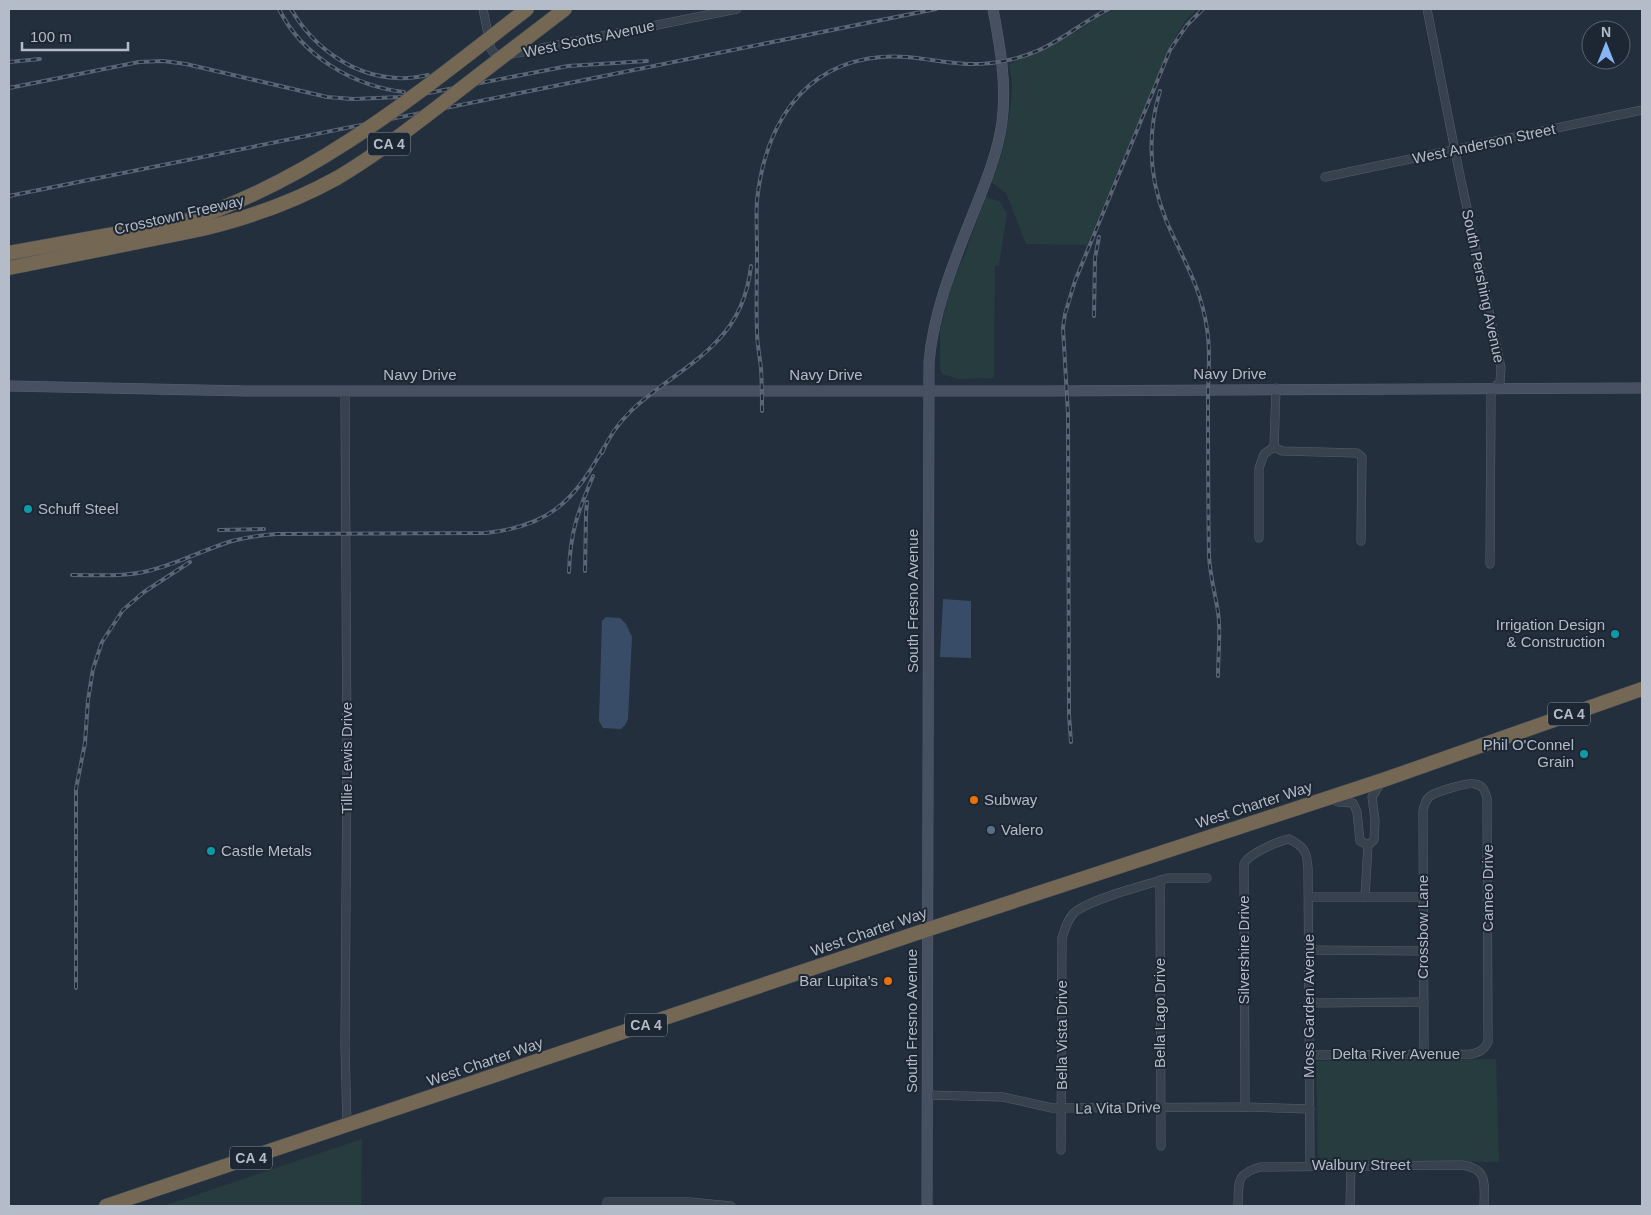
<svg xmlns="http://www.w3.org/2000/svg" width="1651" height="1215" font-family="Helvetica,sans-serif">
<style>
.green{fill:#263c3f}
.water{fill:#394c67}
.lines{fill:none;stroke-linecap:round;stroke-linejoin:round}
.street-casing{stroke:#565f6c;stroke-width:9}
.secondary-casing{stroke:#565f6c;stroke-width:11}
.highway-casing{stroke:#434c59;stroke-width:15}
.street{stroke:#38414e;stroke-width:8}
.secondary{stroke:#465061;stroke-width:10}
.highway{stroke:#746855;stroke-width:14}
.rail-casing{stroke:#5a6575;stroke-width:4}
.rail{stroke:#1d2633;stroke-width:2;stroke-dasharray:5.5;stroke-linecap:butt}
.highway-bridge-casing{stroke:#434c59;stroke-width:15;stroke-linecap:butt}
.highway-bridge{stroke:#746855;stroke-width:14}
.culture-dot{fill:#0f9aa8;stroke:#1d2633;stroke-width:2}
.food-dot{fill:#e8710a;stroke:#1d2633;stroke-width:2}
.service-dot{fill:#5c6f8a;stroke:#1d2633;stroke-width:2}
.labels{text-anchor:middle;stroke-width:4;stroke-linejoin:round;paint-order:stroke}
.shield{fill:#1d2633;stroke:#878f9c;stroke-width:1}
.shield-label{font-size:14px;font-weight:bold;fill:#b4bcc9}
.street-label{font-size:15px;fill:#b4bcc9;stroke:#1d2633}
.poi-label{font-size:15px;fill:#b4bcc9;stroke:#1d2633;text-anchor:start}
</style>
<rect width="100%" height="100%" fill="#242f3e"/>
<g class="green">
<path d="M1116 9H1197L1185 21 1168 50 1087 245 1026 244 1006 193 991 182C1003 160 1011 113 1012 87 1012 79 1010 71 1009 64L1078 31 1098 17Z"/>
<path d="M985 197 999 201 1007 213 999 265 995 266 994 378 958 379 942 374 940 369V330L946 305 955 275 965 254Z"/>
<path d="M1496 1059 1499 1162 1318 1160 1316 1061Z"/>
<path d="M362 1139 361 1206H163Z"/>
</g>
<g class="water">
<path d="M943 599 971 601V658L940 657Z"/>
<path d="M606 617 620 618 626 624 632 637 628 719 625 725 621 729 603 728 599 721 602 621Z"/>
</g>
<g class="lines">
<g class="street-casing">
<g id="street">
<path d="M483 9 491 49 494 53 502 56 737 9"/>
<path d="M1427 9 1458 166 1501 368 1500 382 1494 388 1491 396 1490 564"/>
<path d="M1325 177 1642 110"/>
<path d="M345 391 347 759 345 1046 347 1125"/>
<path d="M1274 447 1282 451 1357 453 1362 457 1361 541"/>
<path d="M1274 447 1276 388"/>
<path d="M1259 538V468L1264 454 1274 447"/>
<path d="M1329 798 1338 802 1353 803 1357 812 1360 841 1368 845"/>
<path d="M1368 845 1374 840 1375 820 1372 797 1382 781"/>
<path d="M1160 880 1161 1146"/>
<path d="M1309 897H1423"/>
<path d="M1365 897 1368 845"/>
<path d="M1309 950 1423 951"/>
<path d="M1309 1003 1424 1002"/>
<path d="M1310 1055 1471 1054C1480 1052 1484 1050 1488 1042L1487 798C1485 791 1483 785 1475 784 1468 782 1434 792 1429 797 1425 801 1424 806 1423 811L1424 1054"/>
<path d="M927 1095 1003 1097 1052 1108 1245 1107 1310 1109"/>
<path d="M1245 1107 1244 864C1248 854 1278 841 1289 839 1305 847 1307 852 1308 869L1310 1165"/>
<path d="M1061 1150 1062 938C1065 929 1067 920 1074 913 1088 900 1138 887 1158 881L1168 878H1207"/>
<path d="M607 1206V1202H690L731 1206"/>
<path d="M1238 1206C1239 1183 1235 1174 1260 1167L1462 1165C1489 1169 1484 1184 1484 1206"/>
<path d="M1350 1206 1351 1166"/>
</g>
</g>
<g class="secondary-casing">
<g id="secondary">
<path d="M9 386 247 391H1044L1642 388"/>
<path d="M927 1206 929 362C934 307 956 257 976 206 987 179 998 151 1002 122 1007 84 1000 46 993 9"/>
</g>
</g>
<g class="highway-casing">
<g id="highway">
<path d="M9 253 186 221"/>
<path d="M9 268 188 232"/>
<path d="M106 1206 926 930 1383 780 1642 689"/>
</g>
</g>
<use href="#street" class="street"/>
<use href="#secondary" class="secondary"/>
<use href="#highway" class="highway"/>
<g class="rail-casing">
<g id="rail">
<path d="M279 9C302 56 353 86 404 92"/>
<path d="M291 9C313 47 352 76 397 78 407 79 418 77 428 75"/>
<path d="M9 62 40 59"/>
<path d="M9 88 139 62 163 61 186 64 327 97 353 99 401 97 418 95 568 66 647 61"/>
<path d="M1160 91C1147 134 1149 178 1166 220 1182 258 1201 286 1207 329 1211 352 1208 374 1208 397 1208 450 1208 503 1209 556 1210 575 1215 593 1218 612 1221 633 1218 655 1218 676"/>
<path d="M9 196 936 9"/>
<path d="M1094 316 1095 258 1099 237"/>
<path d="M762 411C762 397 762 383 761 369 760 357 757 344 757 332 756 305 757 279 757 253 757 235 756 217 757 200 765 127 801 64 881 57 910 54 939 63 967 64 995 65 1027 58 1051 44 1071 33 1088 19 1109 9"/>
<path d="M602 453C624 398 682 380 719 339 738 319 748 293 751 266"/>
<path d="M219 530 264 529"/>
<path d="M585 571 586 514 587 502"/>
<path d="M569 572C570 532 578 512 593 476"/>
<path d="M72 575C97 575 123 577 148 571 177 564 203 550 232 541 247 537 262 535 277 534L486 533C550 526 574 501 604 447"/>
<path d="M1071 742 1069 715 1068 414 1063 328 1065 314 1075 281 1170 50 1187 25 1203 9"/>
<path d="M76 988V789L85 743 88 700 93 669 102 642 123 610 144 592 190 562"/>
</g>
</g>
<use href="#rail" class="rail"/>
<g class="highway-bridge-casing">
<g id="highway-bridge">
<path d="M186 221C316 179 421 91 527 9"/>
<path d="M188 232C240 221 290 204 337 178 373 157 406 131 439 106 481 73 523 41 565 9"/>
</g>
</g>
<use href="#highway-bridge" class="highway-bridge"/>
</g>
<g class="culture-dot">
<circle cx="28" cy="509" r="5"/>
<circle cx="1615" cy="634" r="5"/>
<circle cx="1584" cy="754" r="5"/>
<circle cx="211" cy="851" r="5"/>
</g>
<g class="food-dot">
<circle cx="974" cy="800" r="5"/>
<circle cx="888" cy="981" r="5"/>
</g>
<circle class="service-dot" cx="991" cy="830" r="5"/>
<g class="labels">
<g class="shield">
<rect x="368" y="132.5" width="42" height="23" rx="4"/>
<rect x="1548" y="702.5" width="42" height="23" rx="4"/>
<rect x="625" y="1013.5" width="42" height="23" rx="4"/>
<rect x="230" y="1146.5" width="42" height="23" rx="4"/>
</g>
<g class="shield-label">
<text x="389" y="149">CA 4</text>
<text x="1569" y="719">CA 4</text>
<text x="646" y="1030">CA 4</text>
<text x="251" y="1163">CA 4</text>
</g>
<g class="street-label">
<text transform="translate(589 39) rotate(-12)" y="5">West Scotts Avenue</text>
<text transform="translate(1484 144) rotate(-12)" y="5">West Anderson Street</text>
<text transform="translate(179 215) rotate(-13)" y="5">Crosstown Freeway</text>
<text transform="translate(1483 286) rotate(78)" y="5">South Pershing Avenue</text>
<text x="1230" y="379">Navy Drive</text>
<text x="420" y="380">Navy Drive</text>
<text x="826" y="380">Navy Drive</text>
<text transform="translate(913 601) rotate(-90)" y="5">South Fresno Avenue</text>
<text transform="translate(347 758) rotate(-90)" y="5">Tillie Lewis Drive</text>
<text transform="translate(1254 805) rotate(-18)" y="5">West Charter Way</text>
<text transform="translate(1488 888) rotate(-90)" y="5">Cameo Drive</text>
<text transform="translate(1423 927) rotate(-90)" y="5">Crossbow Lane</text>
<text transform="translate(869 932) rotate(-19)" y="5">West Charter Way</text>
<text transform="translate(1244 950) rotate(-90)" y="5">Silvershire Drive</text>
<text transform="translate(1309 1006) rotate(-90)" y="5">Moss Garden Avenue</text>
<text transform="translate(1160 1013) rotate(-90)" y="5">Bella Lago Drive</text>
<text transform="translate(912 1021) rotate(-90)" y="5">South Fresno Avenue</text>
<text transform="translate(1062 1035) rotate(-90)" y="5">Bella Vista Drive</text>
<text x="1396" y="1059">Delta River Avenue</text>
<text transform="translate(485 1062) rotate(-19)" y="5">West Charter Way</text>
<text transform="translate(1118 1108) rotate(-1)" y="5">La Vita Drive</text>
<text x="1361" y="1170">Walbury Street</text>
</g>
<g class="poi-label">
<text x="38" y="514">Schuff Steel</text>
<text x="1605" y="630" text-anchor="end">Irrigation Design<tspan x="1605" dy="17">&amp; Construction</tspan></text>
<text x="1574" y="750" text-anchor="end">Phil O'Connel<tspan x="1574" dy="17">Grain</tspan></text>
<text x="984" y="805">Subway</text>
<text x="1001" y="835">Valero</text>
<text x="221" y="856">Castle Metals</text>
<text x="878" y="986" text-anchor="end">Bar Lupita's</text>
</g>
</g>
<rect width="1651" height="1215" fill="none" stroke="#b4bcc9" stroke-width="20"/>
<g transform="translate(1606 45)"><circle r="24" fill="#1d2633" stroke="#59626f"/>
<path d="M0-4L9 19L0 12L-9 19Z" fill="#8ab4f8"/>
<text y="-8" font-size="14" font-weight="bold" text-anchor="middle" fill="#b4bcc9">N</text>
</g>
<path d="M22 42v8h106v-8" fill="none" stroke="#b4bcc9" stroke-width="2.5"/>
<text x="30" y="42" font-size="15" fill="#b4bcc9" stroke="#1d2633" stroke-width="4" paint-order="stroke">100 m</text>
</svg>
